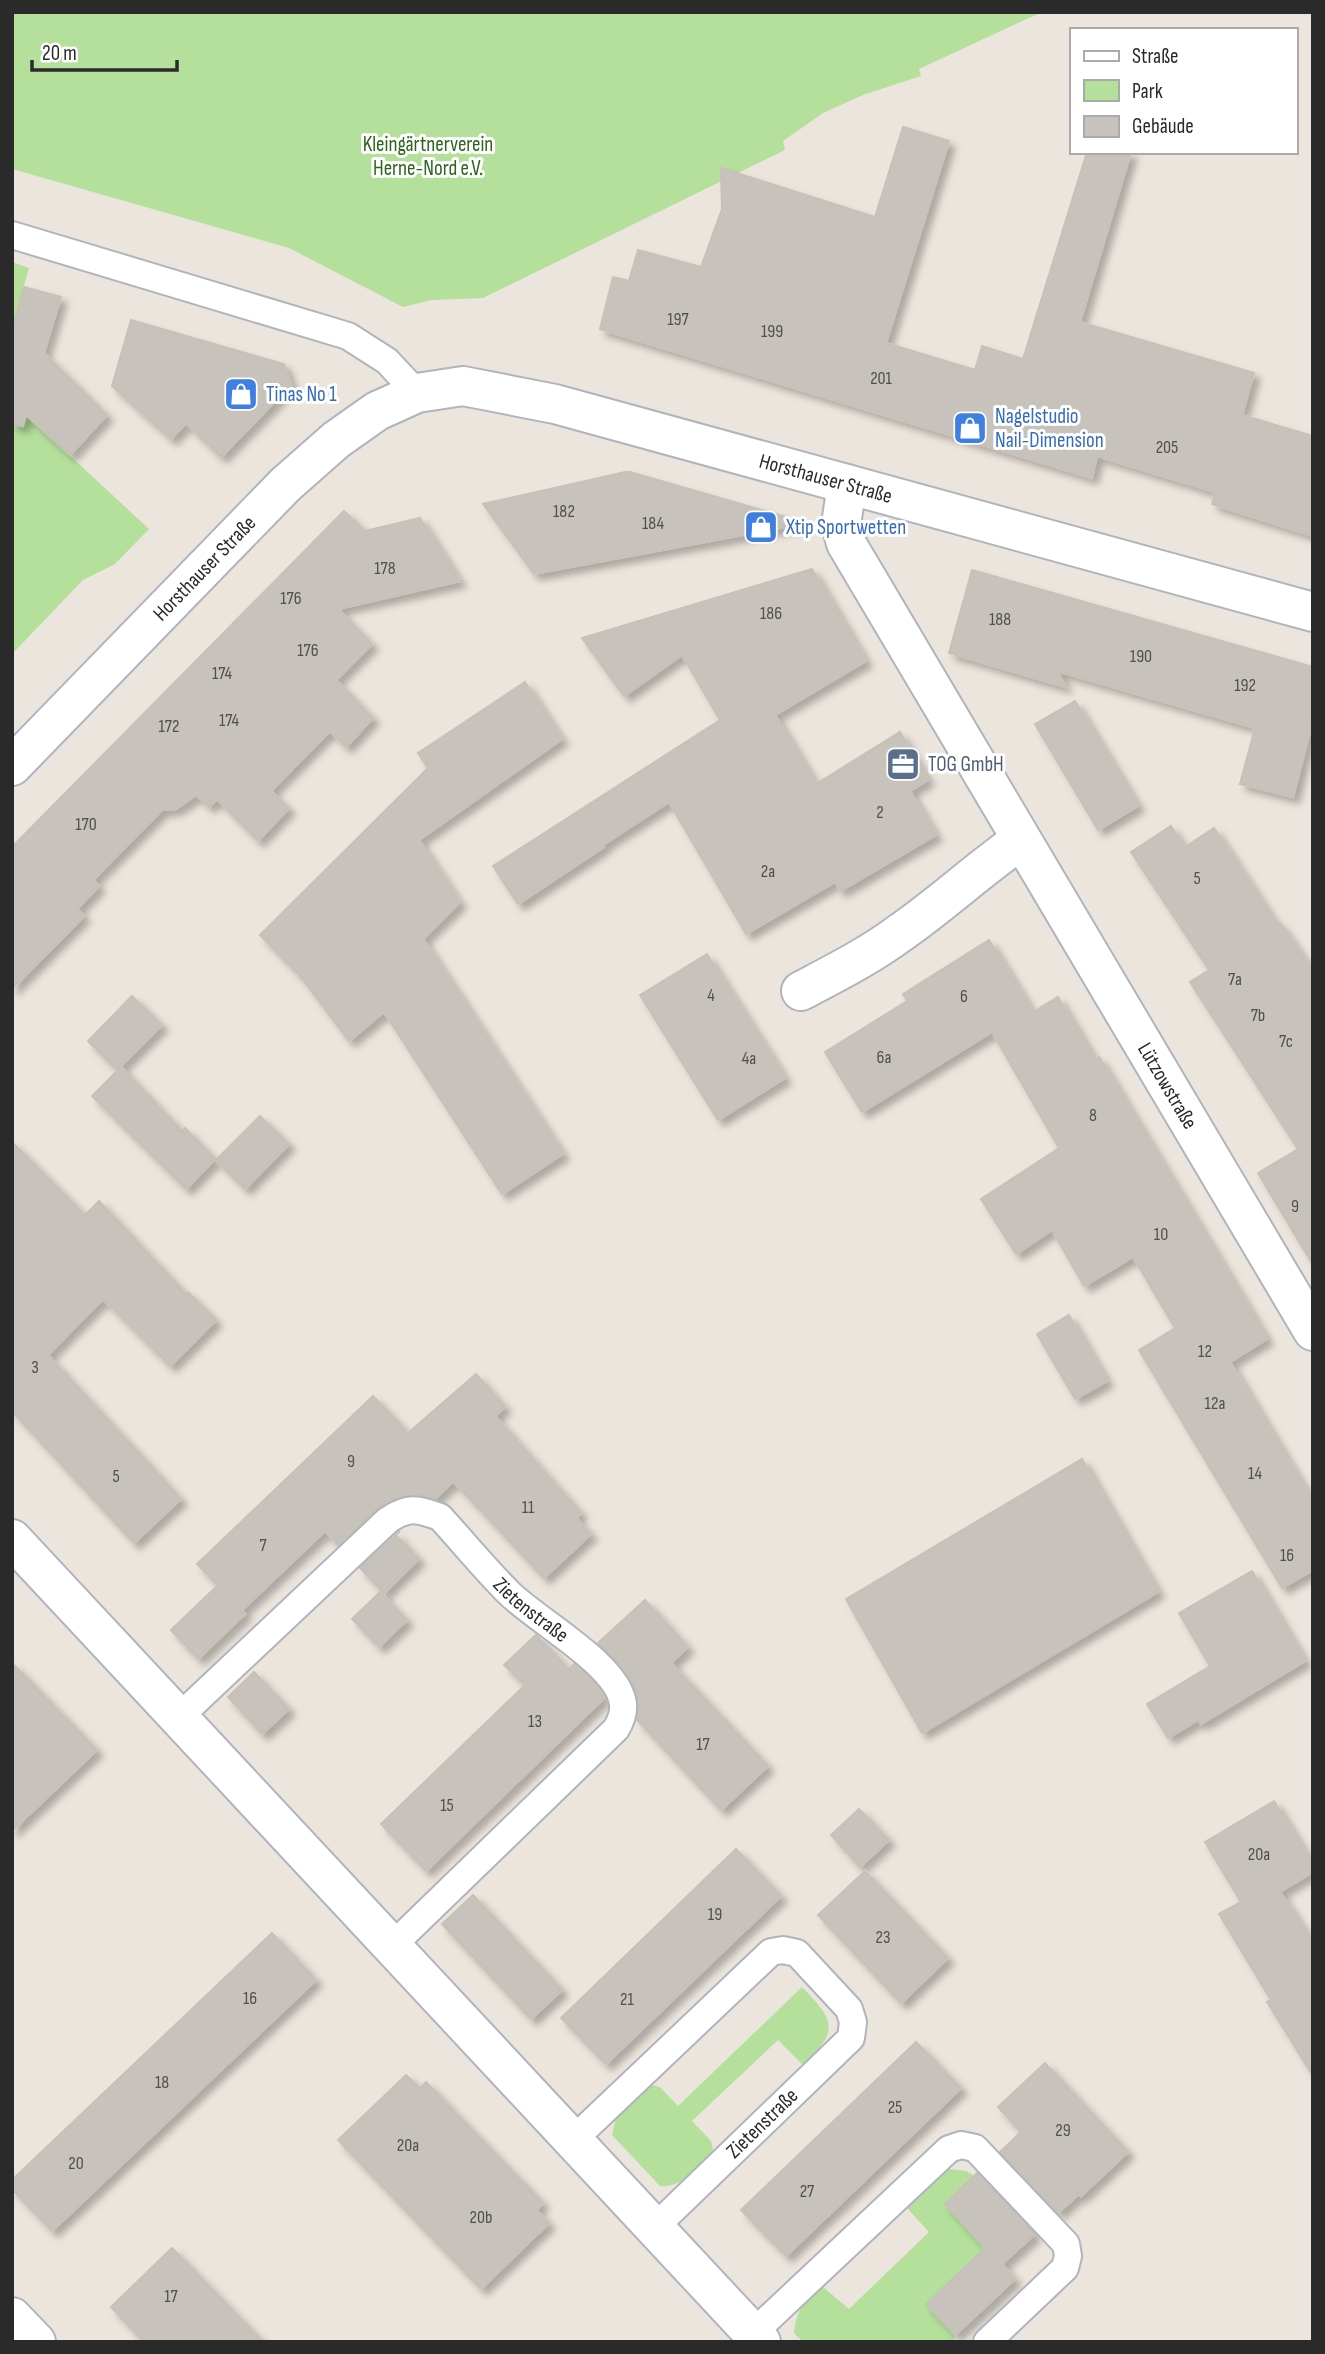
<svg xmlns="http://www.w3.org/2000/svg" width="1325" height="2354" font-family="'Sofia Sans Condensed',sans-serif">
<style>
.green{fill:#b4e09c}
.building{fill:#c7c2bc;stroke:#c7c1b7;stroke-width:2;filter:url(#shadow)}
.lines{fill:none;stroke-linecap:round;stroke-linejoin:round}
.lane-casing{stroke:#b0b4bd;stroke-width:30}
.street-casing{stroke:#b0b4bd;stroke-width:42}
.secondary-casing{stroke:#b0b4bd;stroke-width:42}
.lane{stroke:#fff;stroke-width:26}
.street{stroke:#fff;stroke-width:38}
.secondary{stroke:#fff;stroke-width:38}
.labels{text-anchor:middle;stroke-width:6;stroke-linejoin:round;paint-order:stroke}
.number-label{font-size:18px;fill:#51504e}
.park-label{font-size:21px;fill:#2d651d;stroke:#fff}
.shop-label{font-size:21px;fill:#366cbe;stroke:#fff;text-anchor:start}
.street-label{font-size:21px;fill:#2a2a2a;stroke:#fff}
.service-label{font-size:21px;fill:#4e5e75;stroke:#fff;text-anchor:start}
</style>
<defs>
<filter id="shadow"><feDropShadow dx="6" dy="6" stdDeviation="3.5" flood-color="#0004"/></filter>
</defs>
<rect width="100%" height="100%" fill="#ece5dd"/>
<g class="green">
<path d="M12 12H1042L919 69 921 76 863 95 823 113 783 141 785 150 483 298 432 300 403 307 289 248 12 169Z"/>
<path d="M12 262 29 268 12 328Z"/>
<path d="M12 402 149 529 115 564 83 580 12 654Z"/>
<path d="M802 1987C835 2021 840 2030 803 2065L778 2040 692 2121 711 2141 713 2149C705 2166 679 2189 660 2186L612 2135 617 2114 645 2087 652 2085 660 2087 678 2106Z"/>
<path d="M949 2169 966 2171 975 2176 945 2204 985 2248 926 2304 956 2337 951 2342H803L794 2333C796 2314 804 2294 823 2287L849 2309 929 2232 907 2208C911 2191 934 2175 949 2169Z"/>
</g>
<g class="building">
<path d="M903 127 949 141 886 343 975 370 982 346 1023 359 1087 152H1131L1080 322 1254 373 1242 415 1313 436V536L1212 504 1215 492 1097 456 1092 478 600 329 613 277 629 281 638 250 701 267 722 209 721 168 875 217Z"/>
<path d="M24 287 61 297 44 353 107 415 70 455 26 415 23 426 12 424V322L14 323Z"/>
<path d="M131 320 284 364 291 385 221 457 186 423 171 439 112 386Z"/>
<path d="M625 472H630L807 523 534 574 483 504Z"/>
<path d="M344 511 365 531 420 518 460 581 338 609 372 644 336 680 373 718 346 747 330 731 271 791 289 808 258 841 217 799 209 807 196 795 176 809 162 810 93 880 99 886 77 909 84 916 12 989V847Z"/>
<path d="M812 569 866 661 775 715 816 784 900 732 928 780 910 791 936 835 840 891 835 882 746 934 669 802 603 845 604 847 518 904 493 866 720 720 682 655 624 696 582 638Z"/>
<path d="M972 570 1313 667V720L1293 797 1240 784 1255 728 1057 671 1066 687 949 653Z"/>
<path d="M525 682 562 739 419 840 460 902 423 939 563 1154 502 1194 384 1012 349 1041 300 976 260 935 428 768 418 753Z"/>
<path d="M1075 701 1138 806 1098 830 1035 724Z"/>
<path d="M1171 826 1185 847 1214 828 1277 925 1280 923 1313 971V1265L1258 1173 1298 1149 1190 982 1209 970 1131 852Z"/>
<path d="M989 940 1033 1012 1058 997 1095 1060 1099 1057 1267 1339 1230 1362 1313 1502V1570L1282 1588 1139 1350 1175 1328 1133 1257 1084 1286 1052 1230 1016 1254 981 1199 1059 1148 992 1032 862 1112 825 1052 907 1001 903 994Z"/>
<path d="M707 954 785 1078 718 1120 640 995Z"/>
<path d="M132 996 162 1025 117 1070 88 1041Z"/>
<path d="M121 1067 182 1131 185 1128 215 1159 186 1189 92 1096Z"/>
<path d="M260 1116 289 1144 245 1189 216 1160Z"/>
<path d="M12 1142 85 1215 99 1201 186 1294 188 1292 216 1320 170 1366 103 1299 48 1355 181 1499 134 1543 12 1411Z"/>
<path d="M1069 1315 1107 1381 1075 1399 1037 1334Z"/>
<path d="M476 1374 505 1407 495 1416 581 1513 576 1518 591 1534 544 1578 453 1481 435 1499 412 1495 387 1502 377 1509 338 1545 325 1531 242 1610 197 1564 373 1396 408 1433Z"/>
<path d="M1082 1459 1158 1592 922 1733 846 1599Z"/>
<path d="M400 1531 396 1535 419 1559 384 1593 360 1568Z"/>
<path d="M1252 1571 1305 1661 1201 1724 1198 1720 1168 1738 1147 1704 1210 1666 1179 1613Z"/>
<path d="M217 1586 245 1614 198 1659 171 1630Z"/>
<path d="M380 1592 407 1620 379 1647 352 1619Z"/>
<path d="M645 1600 688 1647 671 1663 768 1766 721 1810 637 1720 639 1703 631 1680 619 1663 598 1643Z"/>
<path d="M536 1635 569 1669 574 1664 582 1671 595 1684 604 1698 426 1871 381 1824 525 1685 504 1665Z"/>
<path d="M12 1663 97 1750 12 1831Z"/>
<path d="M254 1672 289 1709 262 1734 228 1697Z"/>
<path d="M1274 1801 1313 1865V1872L1280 1892 1313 1943V2076L1267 2002 1271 2000 1219 1914 1241 1902 1205 1842Z"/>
<path d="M859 1809 889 1840 860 1867 831 1835Z"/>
<path d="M736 1849 781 1896 606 2064 561 2018Z"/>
<path d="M865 1871 948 1958 901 2003 818 1915Z"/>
<path d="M473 1895 562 1990 531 2019 442 1924Z"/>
<path d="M272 1933 316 1980 52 2231 12 2189V2180Z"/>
<path d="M916 2042 961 2088 786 2256 741 2210Z"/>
<path d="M1045 2063 1128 2152 1081 2196 1079 2194 1058 2213 1000 2152 1021 2132 998 2107Z"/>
<path d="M406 2075 420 2088 426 2082 543 2203 536 2210 549 2223 481 2289 338 2140Z"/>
<path d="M977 2173 1035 2234 1002 2264 1015 2279 955 2335 926 2304 985 2248 945 2204Z"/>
<path d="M172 2248 210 2287 263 2342H144L111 2307Z"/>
</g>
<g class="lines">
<g class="lane-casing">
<g id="lane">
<path d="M12 235 348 336 387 361 417 393"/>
<path id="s1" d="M178 1718 388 1520C409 1506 417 1509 440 1517 463 1542 485 1569 509 1593 537 1621 619 1665 623 1704 624 1714 621 1721 616 1729L392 1946"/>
<path d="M573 2140 771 1952 783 1950 797 1953 849 2009 853 2022 851 2038 654 2228"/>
<path d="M753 2333 949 2149 961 2145 975 2148 1066 2244 1068 2256 1065 2268 987 2342"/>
</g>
</g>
<g class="street-casing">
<g id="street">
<path id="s2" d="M847 484 841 525 846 543 1313 1331"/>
<path d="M801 991C835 973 869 956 900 933 942 904 979 869 1021 840"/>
<path d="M12 1539 761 2342"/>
<path d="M12 2317 36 2342"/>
</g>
</g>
<g class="secondary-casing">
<g id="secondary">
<path id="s3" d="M12 766 285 485 336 440 377 411 417 393 463 386 555 404 1313 612"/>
</g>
</g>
<use href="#lane" class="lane"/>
<use href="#street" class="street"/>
<use href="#secondary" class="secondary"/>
</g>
<defs>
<g id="shop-square" transform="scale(1.75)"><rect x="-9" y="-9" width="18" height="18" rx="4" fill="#3f7fe0" stroke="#fff"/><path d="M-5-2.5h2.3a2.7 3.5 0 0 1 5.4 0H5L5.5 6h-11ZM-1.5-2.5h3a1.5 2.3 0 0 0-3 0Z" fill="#fff"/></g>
<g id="office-square" transform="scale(1.75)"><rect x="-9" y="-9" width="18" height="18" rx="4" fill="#5c6f8a" stroke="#fff"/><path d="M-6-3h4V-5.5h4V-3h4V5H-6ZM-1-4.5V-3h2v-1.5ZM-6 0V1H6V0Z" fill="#fff"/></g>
</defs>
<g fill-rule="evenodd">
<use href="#shop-square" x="241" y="394"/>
<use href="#shop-square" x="970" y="428"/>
<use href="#shop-square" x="761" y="527"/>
<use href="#office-square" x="903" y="764"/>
</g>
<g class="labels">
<g class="number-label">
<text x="678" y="325">197</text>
<text x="772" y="337">199</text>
<text x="881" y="384">201</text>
<text x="1167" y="453">205</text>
<text x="564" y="517">182</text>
<text x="653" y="529">184</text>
<text x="385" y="574">178</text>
<text x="291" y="604">176</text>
<text x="771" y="619">186</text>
<text x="1000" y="625">188</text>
<text x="308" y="656">176</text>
<text x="1141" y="662">190</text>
<text x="222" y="679">174</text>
<text x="1245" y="691">192</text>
<text x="229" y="726">174</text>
<text x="169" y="732">172</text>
<text x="880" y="818">2</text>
<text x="86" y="830">170</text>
<text x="768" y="877">2a</text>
<text x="1197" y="884">5</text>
<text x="1235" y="985">7a</text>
<text x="711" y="1001">4</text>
<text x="964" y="1002">6</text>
<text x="1258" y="1021">7b</text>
<text x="1286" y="1047">7c</text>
<text x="884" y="1063">6a</text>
<text x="749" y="1064">4a</text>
<text x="1093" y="1121">8</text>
<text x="1295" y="1212">9</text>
<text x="1161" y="1240">10</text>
<text x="1205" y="1357">12</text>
<text x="35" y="1373">3</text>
<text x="1215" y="1409">12a</text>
<text x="351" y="1467">9</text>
<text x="1255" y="1479">14</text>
<text x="116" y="1482">5</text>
<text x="528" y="1513">11</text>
<text x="263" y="1551">7</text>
<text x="1287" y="1561">16</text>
<text x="535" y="1727">13</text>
<text x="703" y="1750">17</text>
<text x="447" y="1811">15</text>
<text x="1259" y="1860">20a</text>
<text x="715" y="1920">19</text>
<text x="883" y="1943">23</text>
<text x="250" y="2004">16</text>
<text x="627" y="2005">21</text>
<text x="162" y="2088">18</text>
<text x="895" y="2113">25</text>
<text x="1063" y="2136">29</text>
<text x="408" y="2151">20a</text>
<text x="76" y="2169">20</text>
<text x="807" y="2197">27</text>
<text x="481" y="2223">20b</text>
<text x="171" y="2302">17</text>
</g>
<g class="park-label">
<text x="428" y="151">Kleingärtnerverein<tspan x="428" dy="24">Herne-Nord e.V.</tspan></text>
</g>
<g class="shop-label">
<text x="266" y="401">Tinas No 1</text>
<text x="995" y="423">Nagelstudio<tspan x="995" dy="24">Nail-Dimension</tspan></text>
<text x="786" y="534">Xtip Sportwetten</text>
</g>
<g class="street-label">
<text dy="7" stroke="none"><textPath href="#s3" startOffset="975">Horsthauser Straße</textPath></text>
<text dy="7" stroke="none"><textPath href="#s3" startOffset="276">Horsthauser Straße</textPath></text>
<text dy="7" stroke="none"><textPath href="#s2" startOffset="691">Lützowstraße</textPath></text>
<text dy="7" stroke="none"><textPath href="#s1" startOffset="474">Zietenstraße</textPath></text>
<text transform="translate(762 2123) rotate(-44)" y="7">Zietenstraße</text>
</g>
<g class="service-label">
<text x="928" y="771">TOG GmbH</text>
</g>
</g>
<rect width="1325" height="2354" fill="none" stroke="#2a2a2a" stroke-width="28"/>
<rect x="1070" y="28" width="228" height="126" fill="#ffffff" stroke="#aaaaaa" stroke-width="2"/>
<rect x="1084" y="51" width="35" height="10" fill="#ffffff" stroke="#aaaaaa" stroke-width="2"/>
<text x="1132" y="63" font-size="21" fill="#2a2a2a">Straße</text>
<rect x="1084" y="80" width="35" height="21" fill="#b4e09c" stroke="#aaaaaa" stroke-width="2"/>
<text x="1132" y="98" font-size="21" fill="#2a2a2a">Park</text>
<rect x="1084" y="116" width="35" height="21" fill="#c7c2bc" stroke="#aaaaaa" stroke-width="2"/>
<text x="1132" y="133" font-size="21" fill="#2a2a2a">Gebäude</text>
<path d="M32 60v10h145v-10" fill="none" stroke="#2a2a2a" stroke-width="3.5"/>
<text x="42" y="60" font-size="21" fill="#2a2a2a" stroke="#ffffff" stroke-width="5" paint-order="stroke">20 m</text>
</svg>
